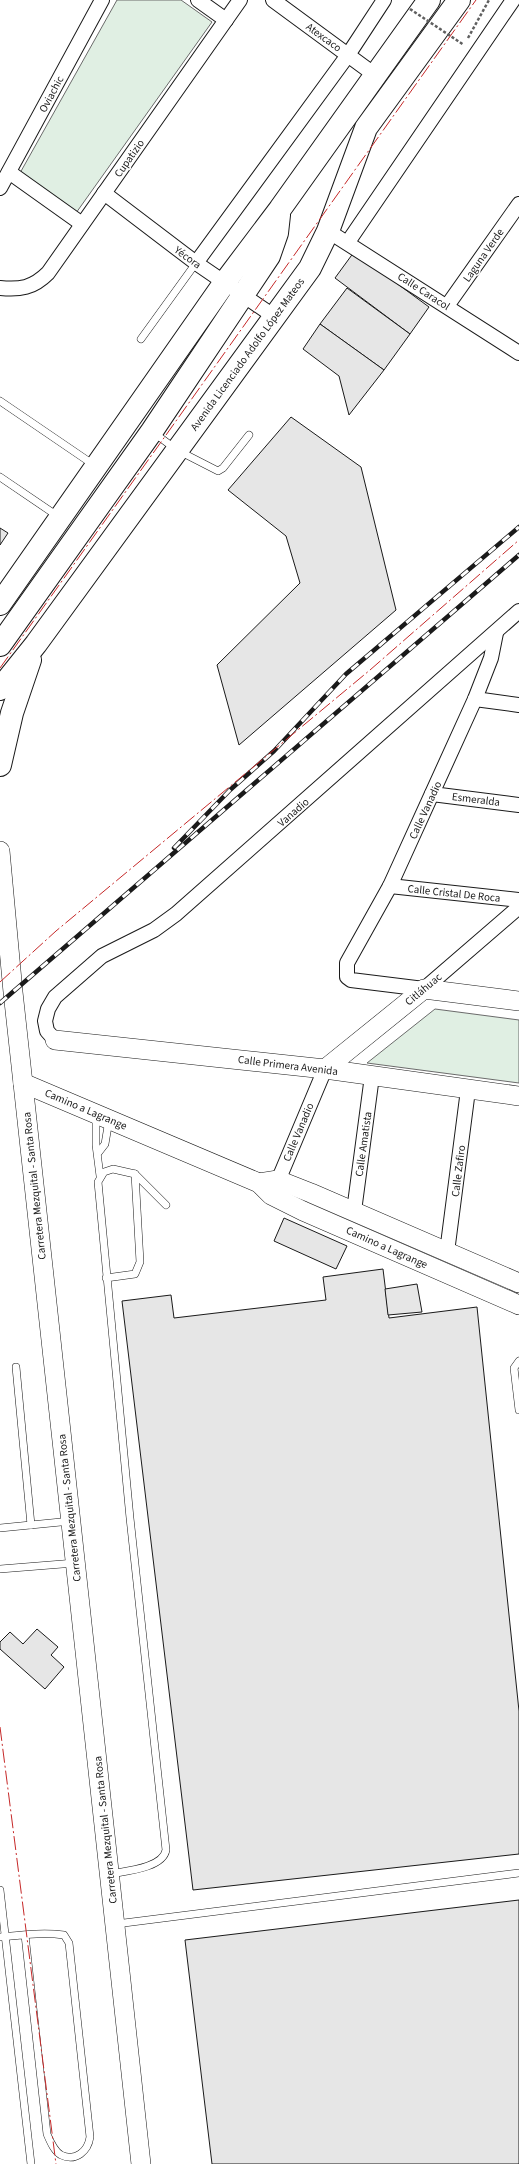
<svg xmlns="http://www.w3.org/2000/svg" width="519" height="2164" font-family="'Source Sans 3',sans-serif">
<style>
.green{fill:#e0efe3;stroke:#6a6a6a}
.building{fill:#e6e6e6;stroke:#1a1a1a}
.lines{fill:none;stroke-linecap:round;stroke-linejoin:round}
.lane-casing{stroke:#1a1a1a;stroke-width:8}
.street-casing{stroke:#1a1a1a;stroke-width:16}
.secondary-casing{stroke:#1a1a1a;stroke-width:20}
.primary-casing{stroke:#1a1a1a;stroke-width:24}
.path{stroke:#5f5f5f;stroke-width:2.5;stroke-dasharray:3 2;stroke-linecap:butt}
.lane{stroke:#fff;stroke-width:7}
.street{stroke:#fff;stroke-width:14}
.secondary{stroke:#fff;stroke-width:19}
.primary{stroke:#fff;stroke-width:22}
.rail-casing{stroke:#1a1a1a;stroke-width:4.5}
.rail{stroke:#fff;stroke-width:3;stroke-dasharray:9;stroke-linecap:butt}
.path-bridge{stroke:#5f5f5f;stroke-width:2.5;stroke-dasharray:3 2;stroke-linecap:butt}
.power{stroke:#c62828;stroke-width:1;stroke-dasharray:14 3 2 3;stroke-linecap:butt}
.labels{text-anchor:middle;stroke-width:3;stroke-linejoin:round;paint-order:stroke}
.street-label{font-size:11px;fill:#1a1a1a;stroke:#fff}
</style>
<rect width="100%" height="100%" fill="#fff"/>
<g class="green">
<path d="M117 0H181L212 22 76 213 20 173Z"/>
<path d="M435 1009 519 1020V1083L367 1063Z"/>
</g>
<g class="building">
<path d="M354 252 429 307 410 334 335 278Z"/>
<path d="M347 288 410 334 384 370 320 324Z"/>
<path d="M320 324 384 370 349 415 339 376 303 349Z"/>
<path d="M291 417 361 467 396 610 239 745 217 665 300 583 286 536 228 490Z"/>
<path d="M0 528 8 533 0 545Z"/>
<path d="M284 1218 347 1246 336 1269 274 1241Z"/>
<path d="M383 1269 389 1318 477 1307 519 1711V1854L193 1890 122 1301 171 1295 174 1318 326 1300 323 1277Z"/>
<path d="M417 1284 422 1312 388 1315 385 1289Z"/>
<path d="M37 1629 58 1647 51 1655 64 1667 45 1689 0 1649V1642L10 1632 23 1644Z"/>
<path d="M519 1900V2164H212L185 1940Z"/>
</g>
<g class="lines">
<g class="lane-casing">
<g id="lane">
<path d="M141 339 196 263"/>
<path d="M0 401 94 465"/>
<path d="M154 433 177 450 218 471 223 468 249 435"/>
<path d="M0 477 59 517"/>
<path d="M96 1116V1145L100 1176"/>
<path d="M98 1153 105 1144 109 1120"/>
<path d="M135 1174 166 1205"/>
<path d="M106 1278 135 1274 140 1262 135 1174 113 1169 104 1172 98 1182 130 1518 166 1850C163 1868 126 1871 110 1874"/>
<path d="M519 1361 514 1368 519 1410"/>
<path d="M16 1367 31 1525"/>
<path d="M0 1528 71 1521"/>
<path d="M0 1569 75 1563"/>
<path d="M0 1890 31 2164"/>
<path d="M116 1924 519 1873"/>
<path d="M0 1937C21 1935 43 1932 64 1935L69 1943 90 2137C88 2151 76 2162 61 2155 54 2151 50 2141 47 2134L25 1935"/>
</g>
</g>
<g class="street-casing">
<g id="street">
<path d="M198 0 226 20"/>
<path d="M273 0 375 75"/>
<path d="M9 172 82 224"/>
<path d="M0 188 102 0"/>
<path d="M104 193 196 263 275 317"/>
<path d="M328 231 519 353"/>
<path d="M348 242 513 0"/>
<path d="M196 263 348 55 384 0"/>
<path d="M0 288C20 290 33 288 48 273L240 0"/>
<path d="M447 306 519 204"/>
<path d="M496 633 491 658 475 699 390 886 347 963V977L351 980 424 989 519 907"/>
<path d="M475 699 519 705"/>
<path d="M432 794 519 805"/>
<path d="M390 886 519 900"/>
<path d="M55 1040 47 1031 45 1021 48 1009 55 997 102 956 154 930 176 914 519 611"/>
<path d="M275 1188 325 1069"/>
<path d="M354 1211 372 1076"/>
<path d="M447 1252 468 1090"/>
</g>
</g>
<g class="secondary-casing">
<g id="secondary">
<path d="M0 851 13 992 141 2164"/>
<path d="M55 1040 325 1069 519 1096"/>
<path d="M325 1069 424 989 519 1001"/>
<path d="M23 1083 259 1183 271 1195 303 1211 519 1305"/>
<path d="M259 1183 278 1180 311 1193 519 1283"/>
</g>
</g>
<g class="primary-casing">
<g id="primary">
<path d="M0 604 225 282 280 209 429 0"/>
<path d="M0 645 152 431 269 256 277 233 279 215"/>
<path d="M0 689 36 644 310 268 328 231 366 128 459 0"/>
<path d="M0 765 12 713 30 660"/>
</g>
</g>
<path class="path" d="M468 38 489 0"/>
<use href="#lane" class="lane"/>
<use href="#street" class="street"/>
<use href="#secondary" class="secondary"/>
<use href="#primary" class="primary"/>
<g class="rail-casing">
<g id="rail">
<path d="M174 848 230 790 274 751 346 674 519 527"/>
<path d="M0 1003 519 555"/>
</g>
</g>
<use href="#rail" class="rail"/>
<path class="path-bridge" d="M410 9 464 45"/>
<g class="power">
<path d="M0 668 476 0"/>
<path d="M0 982 56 931 370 670 519 540"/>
<path d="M0 1727 56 2164"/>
</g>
</g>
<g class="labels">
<g class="street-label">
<text transform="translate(324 37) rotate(36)" y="4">Atexcaco</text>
<text transform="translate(51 94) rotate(-62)" y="4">Oviachic</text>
<text transform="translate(129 158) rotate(-55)" y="4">Cupatizio</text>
<text transform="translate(483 255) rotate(-55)" y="4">Laguna Verde</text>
<text transform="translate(188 257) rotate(36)" y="4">Yécora</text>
<text transform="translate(424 291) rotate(33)" y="4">Calle Caracol</text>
<text transform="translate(247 354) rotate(-54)" y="4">Avenida Licenciado Adolfo López Mateos</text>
<text transform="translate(476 799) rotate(7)" y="4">Esmeralda</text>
<text transform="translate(425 810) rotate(-65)" y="4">Calle Vanadio</text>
<text transform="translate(293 812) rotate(-41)" y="4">Vanadio</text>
<text transform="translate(454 893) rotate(6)" y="4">Calle Cristal De Roca</text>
<text transform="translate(423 989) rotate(-40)" y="4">Citláhuac</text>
<text transform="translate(288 1065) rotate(7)" y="4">Calle Primera Avenida</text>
<text transform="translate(86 1109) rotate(23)" y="4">Camino a Lagrange</text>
<text transform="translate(298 1132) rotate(-67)" y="4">Calle Vanadio</text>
<text transform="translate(363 1144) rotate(-82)" y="4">Calle Amatista</text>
<text transform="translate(458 1171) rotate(-83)" y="4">Calle Zafiro</text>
<text transform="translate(34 1186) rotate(-96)" y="4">Carretera Mezquital - Santa Rosa</text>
<text transform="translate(387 1247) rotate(24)" y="4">Camino a Lagrange</text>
<text transform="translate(69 1508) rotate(-96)" y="4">Carretera Mezquital - Santa Rosa</text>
<text transform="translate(105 1830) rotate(-96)" y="4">Carretera Mezquital - Santa Rosa</text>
</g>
</g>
</svg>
